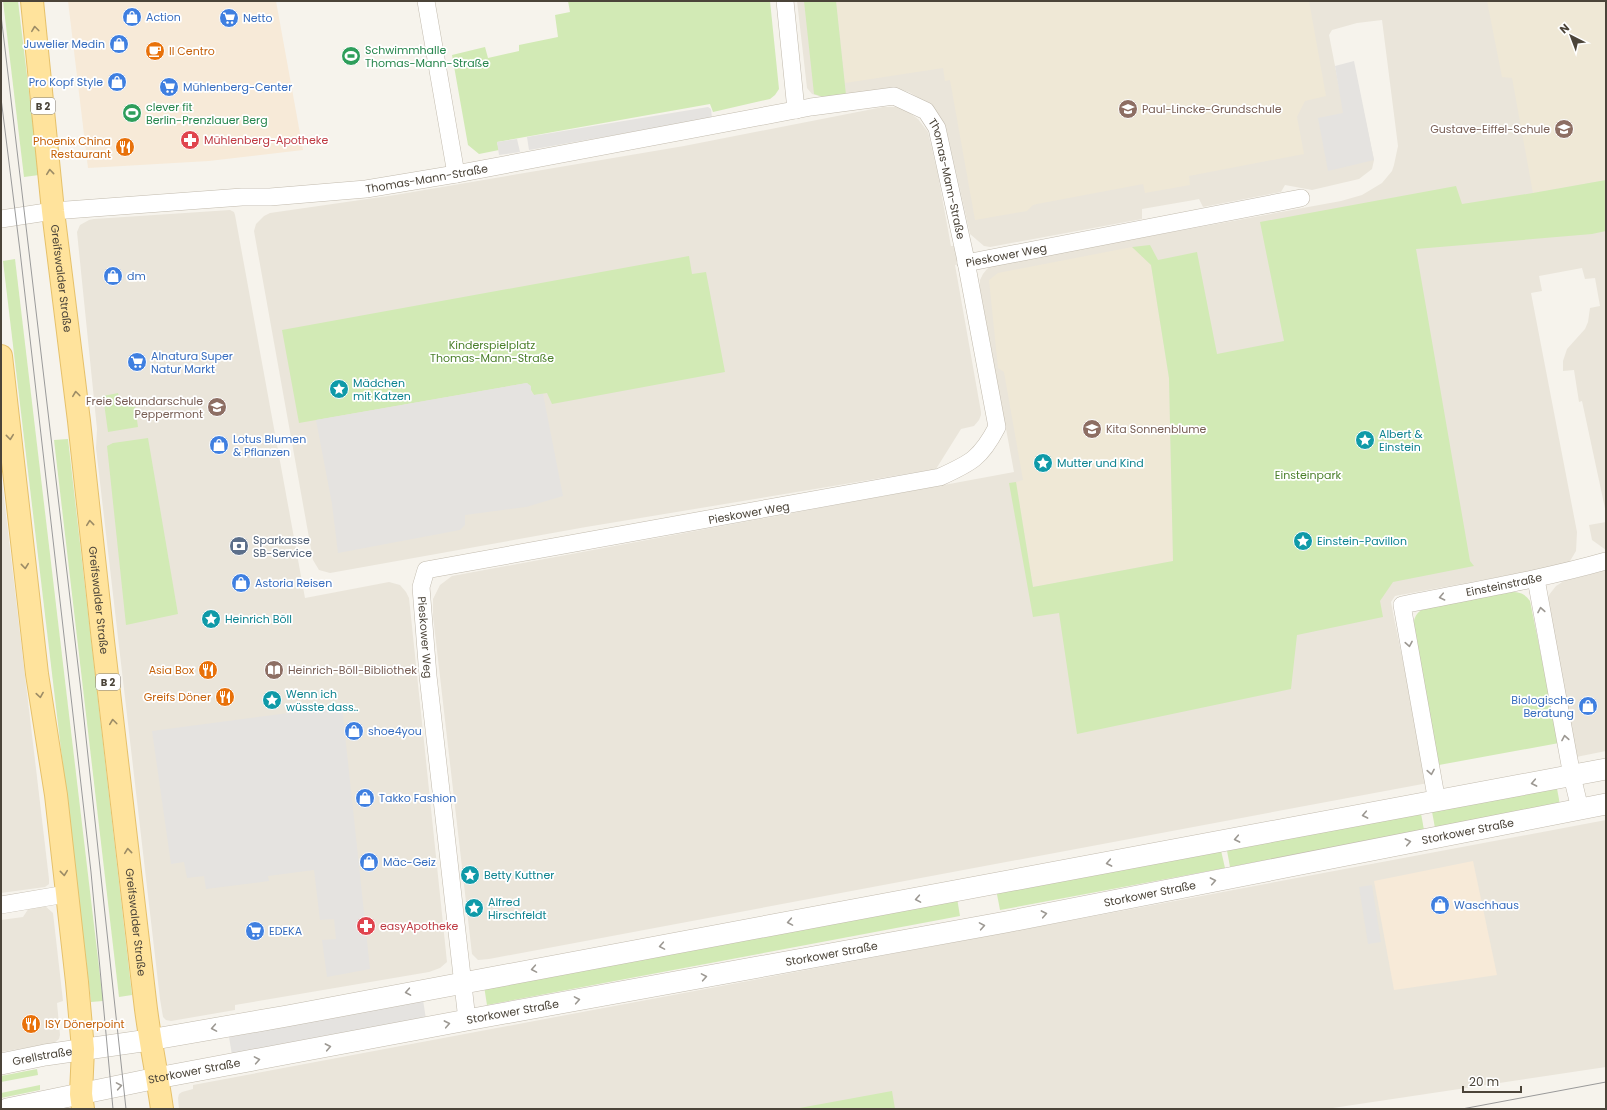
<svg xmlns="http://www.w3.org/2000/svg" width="1607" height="1110" font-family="Poppins,sans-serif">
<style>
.residential{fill:#eae5da}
.commercial{fill:#f7ead8}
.education{fill:#efe8d6}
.green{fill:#d2eab5}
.parking{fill:#e5e3e0}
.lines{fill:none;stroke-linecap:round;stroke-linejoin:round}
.minor-casing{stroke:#c2bbae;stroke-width:18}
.tertiary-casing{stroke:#c2bbae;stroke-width:22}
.primary-casing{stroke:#e6c16a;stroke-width:24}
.minor{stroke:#fff;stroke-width:17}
.tertiary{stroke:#fff;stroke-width:21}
.primary{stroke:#ffe39c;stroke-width:22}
.tram{stroke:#9a9a9a;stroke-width:1}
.oneway{stroke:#9c8c66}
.oneway2{stroke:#9c9892}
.labels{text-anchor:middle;stroke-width:3.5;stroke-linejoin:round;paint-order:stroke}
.shield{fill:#fff;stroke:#817c74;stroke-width:1}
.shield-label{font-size:10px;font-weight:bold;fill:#4b4439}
.shop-label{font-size:11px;fill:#366cbe;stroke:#fff;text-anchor:start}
.leisure-label{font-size:11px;fill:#27864d;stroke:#fff;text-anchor:start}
.food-label{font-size:11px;fill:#c56008;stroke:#fff;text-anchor:end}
.education-label{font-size:11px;fill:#785e54;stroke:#fff;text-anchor:start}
.health-label{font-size:11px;fill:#be3a42;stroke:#fff;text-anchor:start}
.street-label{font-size:11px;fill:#4b4439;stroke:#fff}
.park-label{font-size:11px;fill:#4a7f2a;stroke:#fff}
.culture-label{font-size:11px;fill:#0d838f;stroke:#fff;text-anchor:start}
.service-label{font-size:11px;fill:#4e5e75;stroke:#fff;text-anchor:start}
</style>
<rect width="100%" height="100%" fill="#f6f3ec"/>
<g class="residential">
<path d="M797 1H1606V513L1582 401 1579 402 1574 370 1563 371V361L1567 349 1585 329 1588 322 1590 308 1600 306 1595 278 1585 279 1582 268 1539 276 1542 291 1531 293 1577 532 1576 551 1570 561 1564 565 1395 596 1391 602 1394 618 1428 783 489 959 478 960 472 954 433 616V599L440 585 452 576 1014 472 980 288V280L983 274 987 269 993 265 1341 201 1362 195 1382 183 1392 171 1394 165 1398 146 1382 20 1357 23 1332 30 1329 35 1344 112 1363 108 1374 160 1372 169 1359 179 1312 190 1285 185 1281 192 1203 207 1199 199 1194 200 1142 209V219L990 247 984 246 970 234 947 132 944 125 927 103 909 92 898 89 823 97 812 94 807 88Z"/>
<path d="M883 107H896L904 109 918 119 928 132 938 175 951 246H958L961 264 955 265 981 412V415L979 420 974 426 961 429 936 469 586 527 330 573 319 570 313 560 254 231 256 224 264 216 270 213 395 195 684 146Z"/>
<path d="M230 210 234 212 235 215 305 598 389 582 400 585 406 592 409 598 447 962 440 968 429 972 235 1005V1010L171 1021 166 1020 163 1017 160 999 96 448 97 429 77 232 80 225 89 220 94 219Z"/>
<path d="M1 472 49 879V884L45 887 1 893Z"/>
<path d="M1606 522V550L1592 540 1589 525Z"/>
<path d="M1606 570V751L1576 757 1547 605 1549 595 1556 586 1564 581Z"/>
<path d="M1606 820V1067L1326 1109H179L178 1098 179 1094 182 1092 193 1089V1085Z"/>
<path d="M45 906 53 913 63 1001 57 1003 60 1035 59 1039 54 1043 1 1052V920L23 917 29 908Z"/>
</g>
<g class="commercial">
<path d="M68 1H276L303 150 209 161 88 168Z"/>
<path d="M1473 861 1497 975 1394 990 1374 881Z"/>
</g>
<g class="education">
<path d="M836 1H1309L1326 96 1305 101 1297 117 1304 154 1189 176 1190 185 1145 193 1143 184 1037 204 1033 205 1027 211 975 220 950 80 945 81 943 68 845 83Z"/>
<path d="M1487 1H1606V180L1533 193 1512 78 1502 77Z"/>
<path d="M1132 247 1151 265 1169 378 1173 561 1033 587 1016 482 1023 480 1004 372 998 368 989 280 998 273Z"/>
</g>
<g class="green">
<path d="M3 1H18L39 175 24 177Z"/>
<path d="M568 1H770L779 89 775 95 770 99 713 112 710 104 497 142 499 150 479 154 468 145 452 55 485 47 488 58 519 51V45L558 37 555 15 570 12Z"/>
<path d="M804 1H836L846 95 823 97 814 94Z"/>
<path d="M1606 180V231L1592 234 1416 249 1470 561 1474 566 1393 582 1380 601 1383 617 1297 635 1291 689 1077 734 1059 613 1033 617 1009 483 1016 482 1033 587 1173 561 1169 378 1151 265 1132 247 1150 245 1158 260 1197 252 1217 354 1284 341 1260 222 1456 186 1462 204 1533 193Z"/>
<path d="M689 256 692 274 706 272 725 372 552 404 547 393 534 395 527 383 299 423 282 330Z"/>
<path d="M15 259 103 1001 91 1002 3 261Z"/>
<path d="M118 393 120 400 134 398 138 427 108 432 103 396Z"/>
<path d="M148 438 178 614 126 625 107 446 113 443Z"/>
<path d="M68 439 132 995 119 997 54 440Z"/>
<path d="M1512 592C1520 592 1525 594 1530 601L1559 743 1439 765 1413 626C1414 618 1416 613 1423 609Z"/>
<path d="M1556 783 1560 805 1435 828 1431 806Z"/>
<path d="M1420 808 1424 830 1230 867 1226 845Z"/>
<path d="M1220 846 1225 868 1000 910 996 889Z"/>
<path d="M957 898 960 916 487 1005 484 986Z"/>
<path d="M37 1069 38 1075 1 1082V1076Z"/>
<path d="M40 1085V1090L1 1098V1093Z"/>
<path d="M892 1091 895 1109H794Z"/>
</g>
<g class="parking">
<path d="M1354 61 1374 160 1328 171 1318 118 1343 113 1335 66Z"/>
<path d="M708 107 711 109 712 118 529 150 527 137Z"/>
<path d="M517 139 520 152 499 155 497 142Z"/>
<path d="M527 383 531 386V392L534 395 543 394 563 496 526 507 465 515V525L460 530 338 553 332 504 316 420Z"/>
<path d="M342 706 370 969 327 977 322 940 336 939 334 919 320 920 314 870 268 876 269 881 206 889 204 876 187 878 184 862 171 864 152 731Z"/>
<path d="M1372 885 1381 942 1368 944 1359 887Z"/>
<path d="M423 1000 426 1019 232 1055 229 1037Z"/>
</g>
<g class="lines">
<g class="minor-casing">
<g id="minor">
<path d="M426 1 456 174"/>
<path d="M785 1 796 110"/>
<path id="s1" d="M1 219 53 211 242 197H270L366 189 456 174 811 107 894 96 926 111 937 128 965 256 997 427C981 458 971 463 940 477L426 570 421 587 428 676 467 1020"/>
<path id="s2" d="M966 263 1301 198"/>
<path d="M1536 579 1572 776 1580 809"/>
<path id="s3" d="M1437 802 1402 605C1470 591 1539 580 1606 561"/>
<path d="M1 905 66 894"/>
</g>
</g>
<g class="tertiary-casing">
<g id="tertiary">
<path id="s4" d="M1 1064 45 1055 149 1040 287 1016 1606 769"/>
<path id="s5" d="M7 1109 157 1078 467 1020 1006 922 1606 804"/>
</g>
</g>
<g class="primary-casing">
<g id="primary">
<path id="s6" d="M32 1 53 211 79 421 103 641 145 1001C149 1037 157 1073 162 1109"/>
<path d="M1 356 37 674 56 795 77 982 83 1049 81 1094 83 1109"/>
</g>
</g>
<use href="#minor" class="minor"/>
<use href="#tertiary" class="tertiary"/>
<use href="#primary" class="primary"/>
<g class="tram">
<path d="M1 15 81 691 126 1109"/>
<path d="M1 98 20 251 91 872 113 1109"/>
<path d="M1462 1109 1606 1082"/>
</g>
</g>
<defs><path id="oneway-chevron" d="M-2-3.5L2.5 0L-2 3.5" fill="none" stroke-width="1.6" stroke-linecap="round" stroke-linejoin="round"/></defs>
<g class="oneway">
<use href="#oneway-chevron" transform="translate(35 29) rotate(-97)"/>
<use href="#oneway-chevron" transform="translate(50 172) rotate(-96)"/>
<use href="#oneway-chevron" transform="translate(76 394) rotate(-97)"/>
<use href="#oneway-chevron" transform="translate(10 437) rotate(84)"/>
<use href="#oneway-chevron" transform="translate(90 523) rotate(-96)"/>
<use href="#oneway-chevron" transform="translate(25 566) rotate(84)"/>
<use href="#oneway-chevron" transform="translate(40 695) rotate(81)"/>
<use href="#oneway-chevron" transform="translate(113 722) rotate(-97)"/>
<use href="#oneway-chevron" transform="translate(128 851) rotate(-96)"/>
<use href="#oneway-chevron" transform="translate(64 873) rotate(84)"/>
</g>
<g class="oneway2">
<use href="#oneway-chevron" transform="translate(1442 597) rotate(168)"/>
<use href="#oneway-chevron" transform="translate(1541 610) rotate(-100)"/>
<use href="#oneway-chevron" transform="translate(1409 644) rotate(80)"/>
<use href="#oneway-chevron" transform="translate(1565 738) rotate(-100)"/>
<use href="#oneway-chevron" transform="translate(1431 772) rotate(80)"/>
<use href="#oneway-chevron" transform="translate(1534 783) rotate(169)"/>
<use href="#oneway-chevron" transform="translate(1365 815) rotate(169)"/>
<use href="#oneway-chevron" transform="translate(1237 839) rotate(169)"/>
<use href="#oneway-chevron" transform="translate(1408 842) rotate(-11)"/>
<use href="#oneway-chevron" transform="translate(1109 863) rotate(169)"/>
<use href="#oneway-chevron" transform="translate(1213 881) rotate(-11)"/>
<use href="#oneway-chevron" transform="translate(918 899) rotate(170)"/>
<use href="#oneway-chevron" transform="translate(1044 914) rotate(-11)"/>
<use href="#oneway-chevron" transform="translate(790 922) rotate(170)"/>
<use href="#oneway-chevron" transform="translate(982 926) rotate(-10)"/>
<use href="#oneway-chevron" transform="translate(662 946) rotate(170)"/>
<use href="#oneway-chevron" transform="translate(534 969) rotate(170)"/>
<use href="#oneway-chevron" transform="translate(704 977) rotate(-10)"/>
<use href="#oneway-chevron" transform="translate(408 992) rotate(170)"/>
<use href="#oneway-chevron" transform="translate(577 1000) rotate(-10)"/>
<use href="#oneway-chevron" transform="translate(447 1024) rotate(-11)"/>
<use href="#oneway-chevron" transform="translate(214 1028) rotate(170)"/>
<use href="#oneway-chevron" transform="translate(328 1047) rotate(-11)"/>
<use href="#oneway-chevron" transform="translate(257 1060) rotate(-10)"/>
<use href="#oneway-chevron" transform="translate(119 1086) rotate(-10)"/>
</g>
<defs>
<g id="shop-disc" transform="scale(1)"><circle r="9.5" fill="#3f7fe0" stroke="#fff"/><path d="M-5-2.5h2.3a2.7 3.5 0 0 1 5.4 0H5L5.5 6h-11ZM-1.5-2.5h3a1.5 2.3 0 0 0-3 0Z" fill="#fff"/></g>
<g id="supermarket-disc" transform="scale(1)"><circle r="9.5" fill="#3f7fe0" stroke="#fff"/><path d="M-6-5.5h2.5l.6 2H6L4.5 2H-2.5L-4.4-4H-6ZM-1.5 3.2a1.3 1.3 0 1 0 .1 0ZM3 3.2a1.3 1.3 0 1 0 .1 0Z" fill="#fff"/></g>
<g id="cafe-disc" transform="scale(1)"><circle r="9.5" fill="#e8710a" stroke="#fff"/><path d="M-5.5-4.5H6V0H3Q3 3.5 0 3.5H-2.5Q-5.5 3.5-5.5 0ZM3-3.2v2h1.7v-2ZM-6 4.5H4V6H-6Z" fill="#fff"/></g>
<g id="stadium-disc" transform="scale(1)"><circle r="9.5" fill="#2e9e5b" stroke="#fff"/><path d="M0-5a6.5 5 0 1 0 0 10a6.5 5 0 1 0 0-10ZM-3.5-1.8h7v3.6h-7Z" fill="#fff"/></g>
<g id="school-disc" transform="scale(1)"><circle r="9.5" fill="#8d6e63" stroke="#fff"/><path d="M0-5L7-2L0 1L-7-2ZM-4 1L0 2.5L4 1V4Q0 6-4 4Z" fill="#fff"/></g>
<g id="pharmacy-disc" transform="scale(1)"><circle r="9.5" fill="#e0444e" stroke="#fff"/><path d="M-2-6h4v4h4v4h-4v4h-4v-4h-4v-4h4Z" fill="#fff"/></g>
<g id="restaurant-disc" transform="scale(1)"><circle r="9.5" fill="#e8710a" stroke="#fff"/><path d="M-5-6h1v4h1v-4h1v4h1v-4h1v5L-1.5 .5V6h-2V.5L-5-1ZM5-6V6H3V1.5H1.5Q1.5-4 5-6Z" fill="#fff"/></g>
<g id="sight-disc" transform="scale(1)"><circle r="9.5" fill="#0f9aa8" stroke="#fff"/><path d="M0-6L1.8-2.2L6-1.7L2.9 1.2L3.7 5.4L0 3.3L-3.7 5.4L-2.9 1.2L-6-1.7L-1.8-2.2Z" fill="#fff"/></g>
<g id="bank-disc" transform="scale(1)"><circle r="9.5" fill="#5c6f8a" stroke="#fff"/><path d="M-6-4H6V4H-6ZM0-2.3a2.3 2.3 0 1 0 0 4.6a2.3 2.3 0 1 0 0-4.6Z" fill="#fff"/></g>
<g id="library-disc" transform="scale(1)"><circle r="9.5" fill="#8d6e63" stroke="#fff"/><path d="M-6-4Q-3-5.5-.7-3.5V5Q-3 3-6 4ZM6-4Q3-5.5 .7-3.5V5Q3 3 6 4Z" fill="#fff"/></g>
</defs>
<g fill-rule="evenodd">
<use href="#shop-disc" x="132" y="17"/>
<use href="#supermarket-disc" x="229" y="18"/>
<use href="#shop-disc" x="119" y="44"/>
<use href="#cafe-disc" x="155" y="51"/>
<use href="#stadium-disc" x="351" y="56"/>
<use href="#shop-disc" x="117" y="82"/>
<use href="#supermarket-disc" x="169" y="87"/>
<use href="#school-disc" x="1128" y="109"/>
<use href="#stadium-disc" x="132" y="113"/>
<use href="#school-disc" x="1564" y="129"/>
<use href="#pharmacy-disc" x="190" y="140"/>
<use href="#restaurant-disc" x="125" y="147"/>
<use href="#shop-disc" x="113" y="276"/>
<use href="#supermarket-disc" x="137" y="362"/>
<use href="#sight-disc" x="339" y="389"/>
<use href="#school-disc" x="217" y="407"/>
<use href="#school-disc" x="1092" y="429"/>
<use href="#sight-disc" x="1365" y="440"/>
<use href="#shop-disc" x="219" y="445"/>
<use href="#sight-disc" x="1043" y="463"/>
<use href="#sight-disc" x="1303" y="541"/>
<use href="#bank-disc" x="239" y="546"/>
<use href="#shop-disc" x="241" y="583"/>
<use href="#sight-disc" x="211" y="619"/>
<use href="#restaurant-disc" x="208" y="670"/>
<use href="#library-disc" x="274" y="670"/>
<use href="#restaurant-disc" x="225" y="697"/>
<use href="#sight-disc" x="272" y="700"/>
<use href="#shop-disc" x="1588" y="706"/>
<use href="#shop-disc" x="354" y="731"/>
<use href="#shop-disc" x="365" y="798"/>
<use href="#shop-disc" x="369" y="862"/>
<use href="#sight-disc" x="470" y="875"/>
<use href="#shop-disc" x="1440" y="905"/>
<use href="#sight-disc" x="474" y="908"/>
<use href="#pharmacy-disc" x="366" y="926"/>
<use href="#supermarket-disc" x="255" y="931"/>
<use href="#restaurant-disc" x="31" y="1024"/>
</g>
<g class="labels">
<g class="shield">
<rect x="31" y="98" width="24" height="16" rx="3"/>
<rect x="96" y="674" width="24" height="16" rx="3"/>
</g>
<g class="shield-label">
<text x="43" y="110">B 2</text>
<text x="108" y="686">B 2</text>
</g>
<g class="shop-label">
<text x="146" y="21">Action</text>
<text x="243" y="22">Netto</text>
<text x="105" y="48" text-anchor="end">Juwelier Medin</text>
<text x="103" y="86" text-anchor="end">Pro Kopf Style</text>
<text x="183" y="91">Mühlenberg-Center</text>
<text x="127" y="280">dm</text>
<text x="151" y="360">Alnatura Super<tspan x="151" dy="13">Natur Markt</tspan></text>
<text x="233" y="443">Lotus Blumen<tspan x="233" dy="13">&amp; Pflanzen</tspan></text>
<text x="255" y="587">Astoria Reisen</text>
<text x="1574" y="704" text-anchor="end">Biologische<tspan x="1574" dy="13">Beratung</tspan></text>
<text x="368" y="735">shoe4you</text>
<text x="379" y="802">Takko Fashion</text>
<text x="383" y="866">Mäc-Geiz</text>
<text x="1454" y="909">Waschhaus</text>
<text x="269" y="935">EDEKA</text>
</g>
<g class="leisure-label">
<text x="365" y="54">Schwimmhalle<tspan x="365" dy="13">Thomas-Mann-Straße</tspan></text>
<text x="146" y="111">clever fit<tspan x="146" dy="13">Berlin-Prenzlauer Berg</tspan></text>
</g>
<g class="food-label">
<text x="169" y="55" text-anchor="start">Il Centro</text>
<text x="111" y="145">Phoenix China<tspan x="111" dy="13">Restaurant</tspan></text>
<text x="194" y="674">Asia Box</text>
<text x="211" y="701">Greifs Döner</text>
<text x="45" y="1028" text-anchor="start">ISY Dönerpoint</text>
</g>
<g class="education-label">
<text x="1142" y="113">Paul-Lincke-Grundschule</text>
<text x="1550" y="133" text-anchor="end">Gustave-Eiffel-Schule</text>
<text x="203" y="405" text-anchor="end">Freie Sekundarschule<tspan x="203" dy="13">Peppermont</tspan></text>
<text x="1106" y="433">Kita Sonnenblume</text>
<text x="288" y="674">Heinrich-Böll-Bibliothek</text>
</g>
<g class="health-label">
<text x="204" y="144">Mühlenberg-Apotheke</text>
<text x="380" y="930">easyApotheke</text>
</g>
<g class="street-label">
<text dy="4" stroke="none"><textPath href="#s1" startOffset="428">Thomas-Mann-Straße</textPath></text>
<text dy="4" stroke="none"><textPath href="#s1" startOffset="1010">Thomas-Mann-Straße</textPath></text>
<text dy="4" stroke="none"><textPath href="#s2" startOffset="41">Pieskower Weg</textPath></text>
<text dy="4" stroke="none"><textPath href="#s6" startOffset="279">Greifswalder Straße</textPath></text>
<text transform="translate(749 513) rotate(-10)" y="4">Pieskower Weg</text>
<text dy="4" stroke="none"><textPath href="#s3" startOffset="304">Einsteinstraße</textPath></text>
<text dy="4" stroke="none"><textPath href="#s6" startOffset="603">Greifswalder Straße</textPath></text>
<text dy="4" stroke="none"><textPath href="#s1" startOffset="1932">Pieskower Weg</textPath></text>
<text dy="4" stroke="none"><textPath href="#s5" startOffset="1487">Storkower Straße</textPath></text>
<text dy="4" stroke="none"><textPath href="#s5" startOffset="1163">Storkower Straße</textPath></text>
<text dy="4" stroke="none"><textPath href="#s6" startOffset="927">Greifswalder Straße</textPath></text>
<text dy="4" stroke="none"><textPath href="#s5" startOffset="839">Storkower Straße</textPath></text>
<text dy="4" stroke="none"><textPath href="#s5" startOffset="515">Storkower Straße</textPath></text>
<text dy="4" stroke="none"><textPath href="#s4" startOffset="42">Grellstraße</textPath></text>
<text dy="4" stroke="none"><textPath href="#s5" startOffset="191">Storkower Straße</textPath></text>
</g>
<g class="park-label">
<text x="492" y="349">Kinderspielplatz<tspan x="492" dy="13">Thomas-Mann-Straße</tspan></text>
<text x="1308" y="479">Einsteinpark</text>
</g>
<g class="culture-label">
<text x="353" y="387">Mädchen<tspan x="353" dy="13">mit Katzen</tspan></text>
<text x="1379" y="438">Albert &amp;<tspan x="1379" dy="13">Einstein</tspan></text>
<text x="1057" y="467">Mutter und Kind</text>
<text x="1317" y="545">Einstein-Pavillon</text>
<text x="225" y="623">Heinrich Böll</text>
<text x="286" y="698">Wenn ich<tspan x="286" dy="13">wüsste dass..</tspan></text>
<text x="484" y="879">Betty Kuttner</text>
<text x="488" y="906">Alfred<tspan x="488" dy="13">Hirschfeldt</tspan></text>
</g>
<g class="service-label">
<text x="253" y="544">Sparkasse<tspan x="253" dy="13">SB-Service</tspan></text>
</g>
</g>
<rect width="1607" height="1110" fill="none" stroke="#4b4439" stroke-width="4"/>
<g transform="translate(1571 36) rotate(318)" stroke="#ffffff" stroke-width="3" paint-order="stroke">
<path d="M0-3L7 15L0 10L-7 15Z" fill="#4b4439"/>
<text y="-6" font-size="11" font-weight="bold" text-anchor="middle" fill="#4b4439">N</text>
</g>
<path d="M1463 1086v6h58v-6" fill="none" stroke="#4b4439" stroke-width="2"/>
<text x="1469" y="1086" font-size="12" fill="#4b4439" stroke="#ffffff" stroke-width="3" paint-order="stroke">20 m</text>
</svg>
